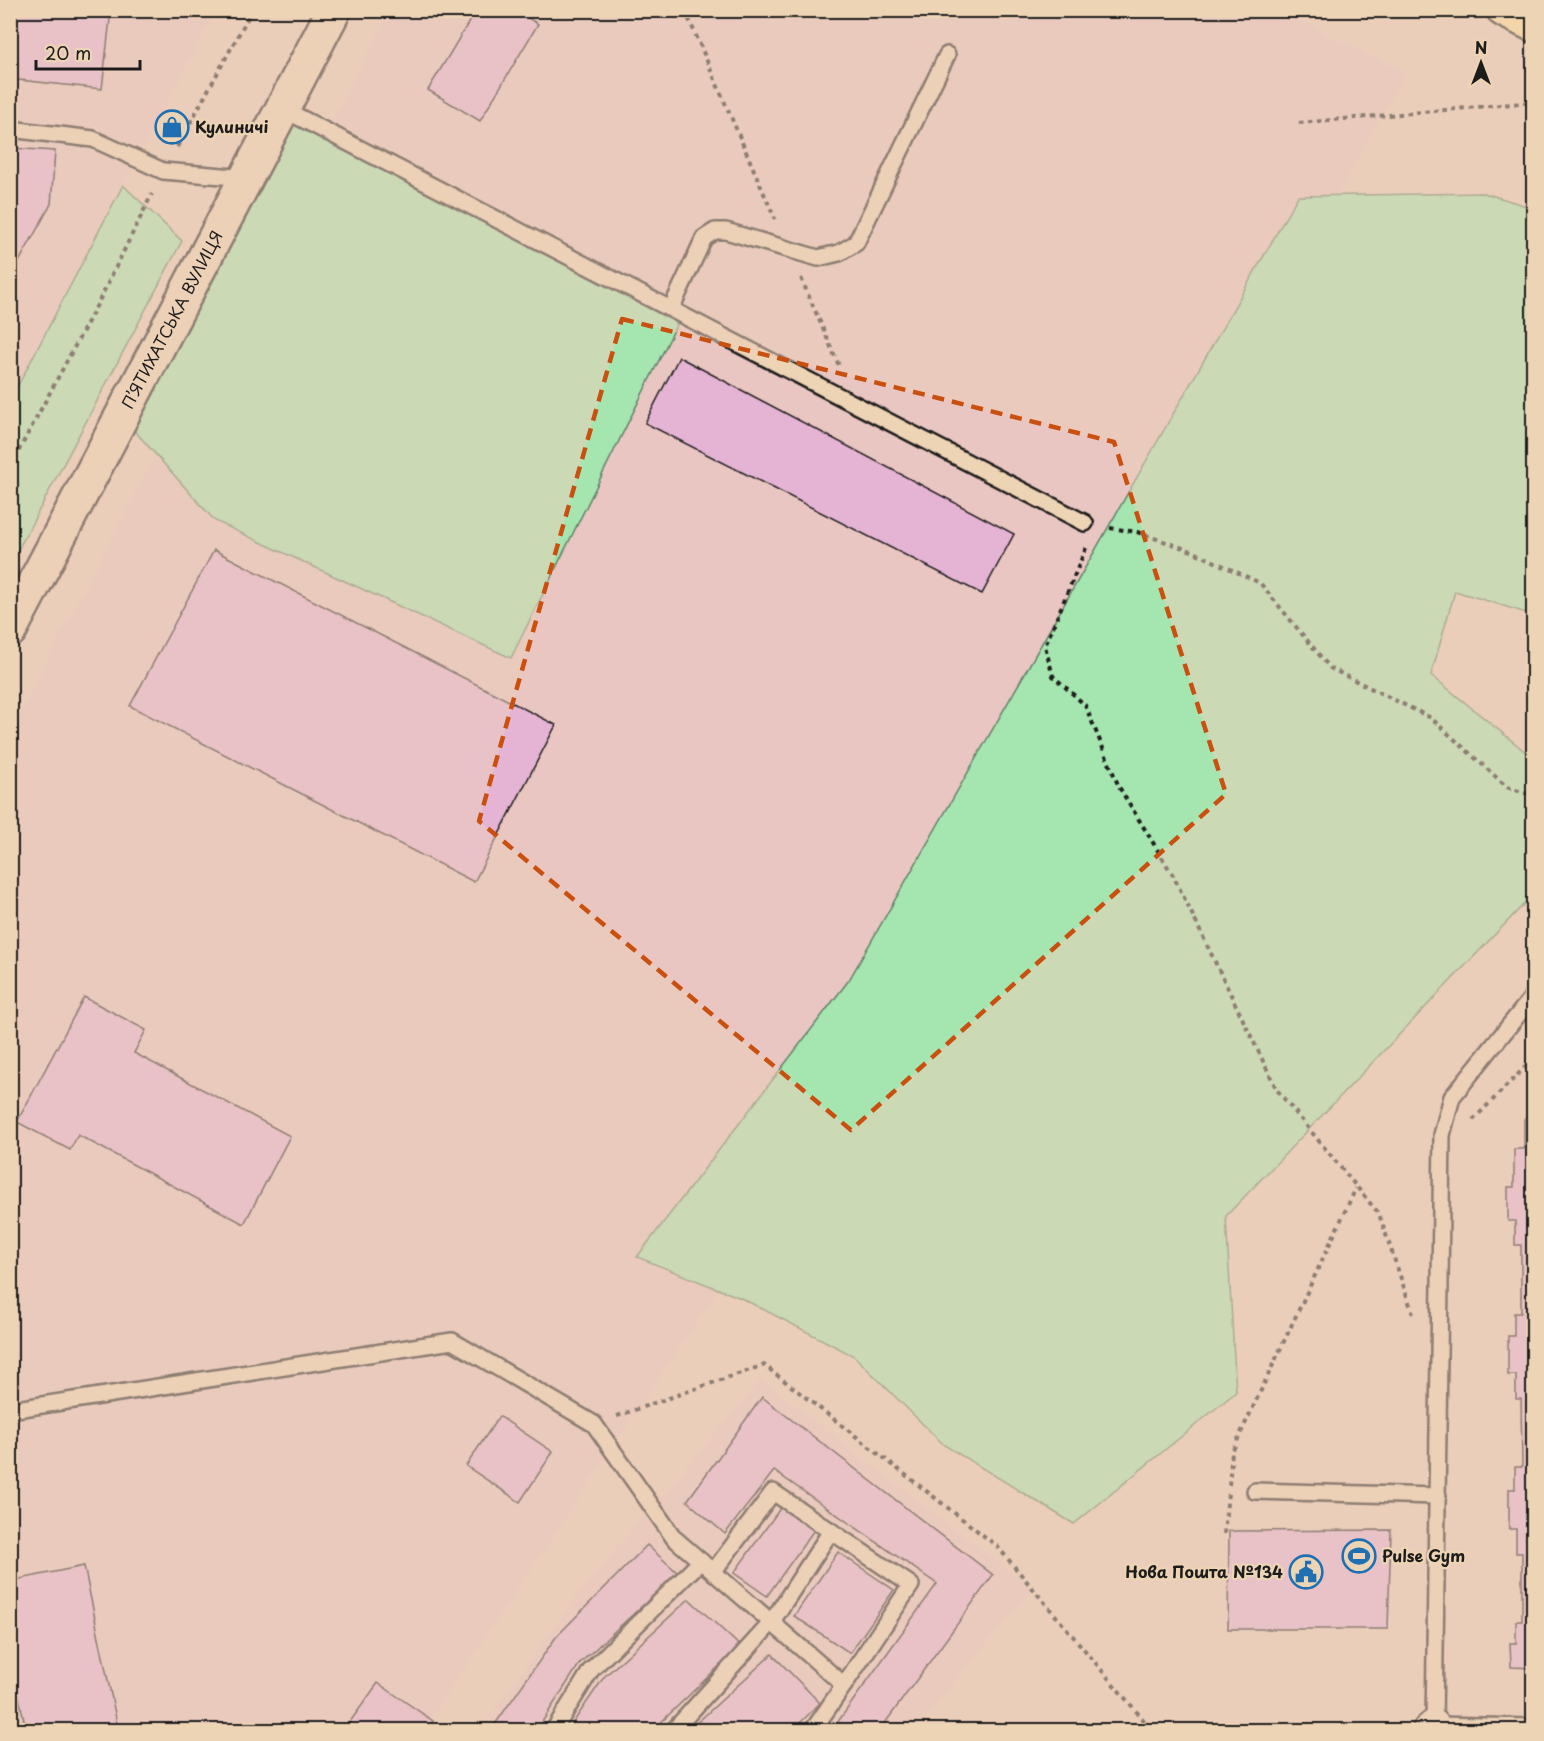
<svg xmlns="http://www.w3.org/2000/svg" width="1544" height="1741" font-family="'Playpen Sans',sans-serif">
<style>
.built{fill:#e9c6c2}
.green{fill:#a5e6b0;stroke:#608166;stroke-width:1.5}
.building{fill:#e5b4d4;stroke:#1c1c1c;stroke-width:1.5}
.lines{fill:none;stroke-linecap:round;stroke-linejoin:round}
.service-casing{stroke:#1c1c1c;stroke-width:20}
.minor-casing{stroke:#1c1c1c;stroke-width:34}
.tertiary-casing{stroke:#1c1c1c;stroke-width:38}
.primary-casing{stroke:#1c1c1c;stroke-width:38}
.path{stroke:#1c1c1c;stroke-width:4;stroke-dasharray:4.5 4.5;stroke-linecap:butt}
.service{stroke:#edd4b4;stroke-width:15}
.minor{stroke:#edd4b4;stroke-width:30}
.tertiary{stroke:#edd4b4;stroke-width:33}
.primary{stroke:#fedd96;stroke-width:33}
.marked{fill:none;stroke:#c9500e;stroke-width:4.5;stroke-dasharray:12 8;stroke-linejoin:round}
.labels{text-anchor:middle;stroke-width:4.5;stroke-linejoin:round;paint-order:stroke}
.poi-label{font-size:16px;font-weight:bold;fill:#1c1c1c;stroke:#edd4b4;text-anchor:start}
.street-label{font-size:16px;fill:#1c1c1c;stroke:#edd4b4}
</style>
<rect width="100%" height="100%" fill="#ebceba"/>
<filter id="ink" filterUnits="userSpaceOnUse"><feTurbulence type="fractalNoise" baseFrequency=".0167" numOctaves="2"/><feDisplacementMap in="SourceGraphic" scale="12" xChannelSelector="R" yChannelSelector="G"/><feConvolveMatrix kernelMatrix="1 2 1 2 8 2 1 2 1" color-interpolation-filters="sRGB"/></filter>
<g filter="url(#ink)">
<g class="built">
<path d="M11 11H216L11 399Z"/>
<path d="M389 11H1281L1406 73 767 1218 424 1730H11V727Z"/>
<path d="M761 1379 1034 1589 914 1730H480L578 1592Z"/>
</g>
<g class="green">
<path d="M283 109 678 322 511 658 215 521 133 429Z"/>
<path d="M123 185 182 241 11 563V399Z"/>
<path d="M1484 193 1533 208V615L1455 591 1431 675 1533 758V882L1525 903 1226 1216 1236 1392 1074 1524 944 1445 854 1356 741 1298 637 1257 849 980 1298 196Z"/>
</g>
<g class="building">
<path d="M10 10H111L102 89 10 79Z"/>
<path d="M476 10H515L538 24 480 121 428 90Z"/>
<path d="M10 148 55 151 51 204 10 278Z"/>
<path d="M679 357 1014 534 982 594 645 423Z"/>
<path d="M214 550 556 725 474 882 130 706Z"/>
<path d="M84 997 146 1030 134 1053 290 1136 244 1224 78 1135 70 1150 17 1122Z"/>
<path d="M1534 1108V1668L1511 1667 1510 1643H1516V1621H1522V1553H1516V1529H1509V1489H1515V1467H1522L1521 1399H1516V1375H1508V1336H1514V1313H1521V1245H1515V1221H1508V1187H1514V1149H1524V1119Z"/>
<path d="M762 1397 993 1575 880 1730H832L937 1584 774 1471 725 1534 687 1501Z"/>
<path d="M499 1416 553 1452 520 1502 466 1466Z"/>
<path d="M781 1507 814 1530 767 1596 734 1573Z"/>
<path d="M1391 1530 1388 1629H1228L1229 1531Z"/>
<path d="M647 1545 678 1573 580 1663 537 1730H491L556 1637Z"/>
<path d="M838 1552 894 1590 850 1653 794 1616Z"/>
<path d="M84 1566 118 1728 122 1730H26L10 1655V1581Z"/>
<path d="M689 1599 740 1646 653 1730H568L604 1677Z"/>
<path d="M772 1654 820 1703 793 1730H689Z"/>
<path d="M378 1683 433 1721 427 1730H344Z"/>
</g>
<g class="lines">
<g class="service-casing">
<g id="service">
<path d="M283 109 1085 523"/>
<path d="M10 129 93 139 163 171 247 178"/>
<path d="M671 309 704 238 715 231H726L818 258 839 253 856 243 947 55"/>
<path d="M1534 995 1452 1097 1442 1135 1434 1725 1534 1727"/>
<path d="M10 1410 452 1341 594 1424 674 1538 844 1685 911 1585 773 1492 713 1572"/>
<path d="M1255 1491 1438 1496"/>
<path d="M554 1730 591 1670 701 1561"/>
<path d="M674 1730 771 1623 831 1531"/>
<path d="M813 1730 844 1685"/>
</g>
</g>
<g class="minor-casing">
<path id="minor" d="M1428 1730 1434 1725"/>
</g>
<g class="tertiary-casing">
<g id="tertiary">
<path id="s1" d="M10 630 334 10"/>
</g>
</g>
<g class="primary-casing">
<path id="primary" d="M1504 10 1534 25"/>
</g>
<g class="path">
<path d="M685 10 775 219"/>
<path d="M1299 123 1534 102"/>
<path d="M177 147 252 10"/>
<path d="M801 278 840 368"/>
<path d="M10 467 98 303 152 194"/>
<path d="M1110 528 1137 532 1192 551 1260 583 1330 668 1431 718 1507 787 1534 796"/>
<path d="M1086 548 1045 646 1053 676 1085 705 1119 787 1174 877 1277 1090 1379 1214 1413 1314"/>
<path d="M1473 1120 1534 1058"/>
<path d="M617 1416 764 1365 997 1546 1152 1730"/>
<path d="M1229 1485 1232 1452 1356 1188"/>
<path d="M1224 1534 1228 1493"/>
</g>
<use href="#service" class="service"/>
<use href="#minor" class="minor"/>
<use href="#tertiary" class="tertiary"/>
<use href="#primary" class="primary"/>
</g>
</g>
<path d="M0 0H1544V1741H0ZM622 319 1114 442 1226 794 851 1130 479 821Z" fill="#ebceba" fill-opacity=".55" fill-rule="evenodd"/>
<path class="marked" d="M622 319 1114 442 1226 794 851 1130 479 821Z"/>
<defs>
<g id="shop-ring" transform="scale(1.725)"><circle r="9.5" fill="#edd4b4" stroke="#1f6fb2" stroke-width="1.5"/><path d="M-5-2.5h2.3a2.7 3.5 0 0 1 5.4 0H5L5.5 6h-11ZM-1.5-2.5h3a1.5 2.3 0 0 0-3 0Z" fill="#1f6fb2"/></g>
<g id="stadium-ring" transform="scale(1.725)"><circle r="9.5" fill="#edd4b4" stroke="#1f6fb2" stroke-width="1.5"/><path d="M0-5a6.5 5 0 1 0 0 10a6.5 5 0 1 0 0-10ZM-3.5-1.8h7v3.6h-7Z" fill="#1f6fb2"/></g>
<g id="civic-ring" transform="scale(1.725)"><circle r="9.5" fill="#edd4b4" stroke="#1f6fb2" stroke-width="1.5"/><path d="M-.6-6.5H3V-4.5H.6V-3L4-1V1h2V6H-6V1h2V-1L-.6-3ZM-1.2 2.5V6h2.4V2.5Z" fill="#1f6fb2"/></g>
</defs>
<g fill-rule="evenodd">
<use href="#shop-ring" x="172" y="127"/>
<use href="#stadium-ring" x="1359" y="1556"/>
<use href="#civic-ring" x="1306" y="1572"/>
</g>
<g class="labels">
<g class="poi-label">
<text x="195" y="133">Кулиничі</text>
<text x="1382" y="1562">Pulse Gym</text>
<text x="1283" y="1578" text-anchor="end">Нова Пошта №134</text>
</g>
<g class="street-label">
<text dy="6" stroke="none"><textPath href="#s1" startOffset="350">П’ЯТИХАТСЬКА ВУЛИЦЯ</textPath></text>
</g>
</g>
<rect width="1544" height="1741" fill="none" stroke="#edd4b4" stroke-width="36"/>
<rect x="18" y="18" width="1508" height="1705" fill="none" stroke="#1c1c1c" stroke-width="2" filter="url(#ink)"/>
<g transform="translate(1481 63)" stroke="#edd4b4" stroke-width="4.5" paint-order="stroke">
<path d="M0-4.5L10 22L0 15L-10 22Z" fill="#1c1c1c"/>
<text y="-9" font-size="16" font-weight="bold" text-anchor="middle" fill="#1c1c1c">N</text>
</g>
<path d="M36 60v9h104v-9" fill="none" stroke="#1c1c1c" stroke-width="3"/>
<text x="45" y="60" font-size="18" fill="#1c1c1c" stroke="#edd4b4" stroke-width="4.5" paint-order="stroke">20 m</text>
</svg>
